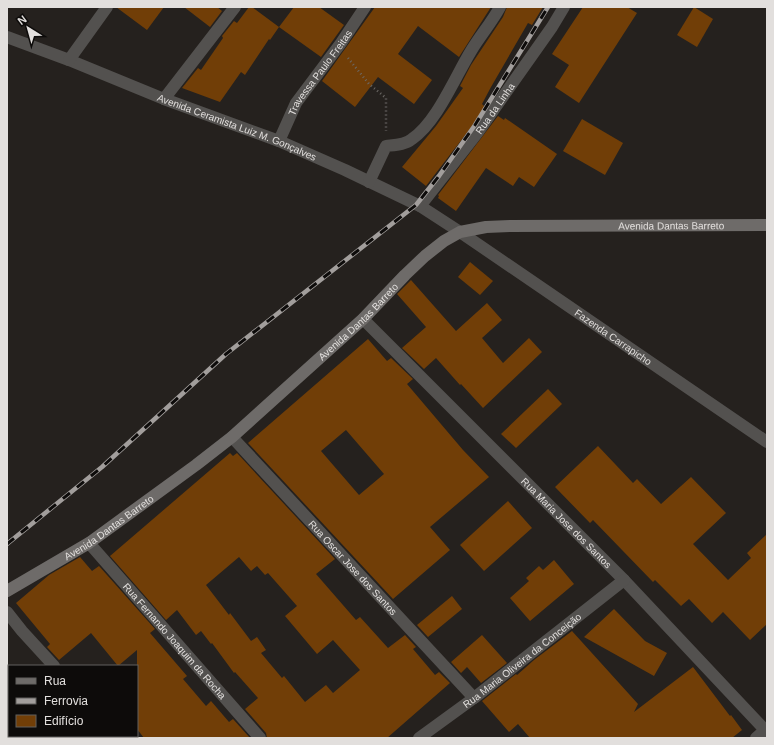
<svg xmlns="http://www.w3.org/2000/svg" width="774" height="745" font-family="Arial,sans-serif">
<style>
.building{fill:#713e07;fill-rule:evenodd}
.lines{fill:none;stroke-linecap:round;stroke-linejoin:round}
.path{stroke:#6c6966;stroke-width:2.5;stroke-dasharray:1 3;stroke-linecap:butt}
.minor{stroke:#53514f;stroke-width:12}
.secondary{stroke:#6e6b69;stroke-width:12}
.rail-casing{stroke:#a29e9c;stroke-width:4.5}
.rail{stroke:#0d0b0a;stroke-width:3;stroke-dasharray:9;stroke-linecap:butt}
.labels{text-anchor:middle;stroke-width:3.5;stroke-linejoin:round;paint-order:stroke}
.street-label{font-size:10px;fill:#e2dfdd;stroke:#0d0b0a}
</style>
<rect width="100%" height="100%" fill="#25211e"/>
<g class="building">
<path d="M116 7H164L147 30Z"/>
<path d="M184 7H217L222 11 210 27Z"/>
<path d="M249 7H252L279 27 294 7H319L344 25 321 57 279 27 270 40 269 39 245 75 241 72 220 102 182 88 198 68 201 70 223 38 222 36 234 21 237 23Z"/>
<path d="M375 7H491L459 57 418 26 398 54 432 80 414 104 378 77 355 107 322 81Z"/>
<path d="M507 7H543L532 25 528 23 491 87 482 104 486 108 426 186 402 167 436 126 463 88 460 86 471 65 503 17Z"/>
<path d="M583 7H627L637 13 579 103 555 87 569 65 552 54Z"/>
<path d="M694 7 713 19 697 47 677 35Z"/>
<path d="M498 116 504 120 505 118 557 154 534 187 519 177 513 186 486 168 456 211 438 198 439 196 438 195Z"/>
<path d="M582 119 623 143 605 175 563 151Z"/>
<path d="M470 262 493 281 480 295 458 277Z"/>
<path d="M411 280 456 331 487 303 502 320 482 338 503 363 529 338 542 352 483 408 461 384 460 385 436 358 424 369 402 348 426 327 397 294Z"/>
<path d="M368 339 387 361 391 358 413 379 407 384 463 450 489 477 430 527 450 550 393 599 248 443ZM346 430 384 474 359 495 321 451Z"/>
<path d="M548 389 562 404 516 448 501 434Z"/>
<path d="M598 446 633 483 637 479 661 504 691 477 726 513 693 544 728 580 751 558 747 553 767 534V624L750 640 723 612 712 623 689 599 681 606 655 580 653 582 593 520 590 523 555 487Z"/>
<path d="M230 453 233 456 237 453 335 559 316 574 356 620 360 617 388 648 405 635 416 647 413 649 435 675 439 672 450 683 387 738H267L266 733 245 709 258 698 235 672 234 673 212 643 211 644 201 631 196 635 177 610 166 620 110 556ZM239 557 251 571 257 566 265 575 268 573 297 606 285 616 317 654 333 640 360 670 333 693 326 685 305 702 284 676 282 678 261 653 266 650 257 637 251 641 230 613 229 615 206 585Z"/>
<path d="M508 501 532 528 484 571 460 545Z"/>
<path d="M80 557 92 571 99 566 155 629 150 633 187 676 183 679 206 706 211 701 229 722 233 719 250 738H144L137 729V650L118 666 91 633 59 660 47 647 50 644 16 603 49 575Z"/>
<path d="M554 560 574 584 530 621 510 598 529 581 526 578 539 566 543 570Z"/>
<path d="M452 596 462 609 428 637 417 625Z"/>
<path d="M614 609 645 641 667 653 654 676 584 637Z"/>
<path d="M572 631 638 704 634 712 693 667 730 716 731 715 742 730 732 738H530L518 724 509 732 482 701 516 674 517 675 534 660Z"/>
<path d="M482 635 507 663 481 683 467 667 461 673 451 662Z"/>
</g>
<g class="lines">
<path class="path" d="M348 58 369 84 386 98V131"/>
<g class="minor">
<path id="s1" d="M7 37 69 60 164 99 279 141 345 170 420 206 460 232 767 442"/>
<path d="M69 60 107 7"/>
<path d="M164 99 235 7"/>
<path id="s2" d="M279 141 296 103 341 43 365 7"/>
<path d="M369 182 386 146C395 145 405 145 412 139 437 122 455 77 471 51 480 36 492 22 500 7"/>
<path id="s3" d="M420 206 478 132 552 27 564 7"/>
<path id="s4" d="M363 319 624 580 765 730 756 738"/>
<path id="s5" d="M232 437 474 698"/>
<path id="s6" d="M89 543 260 738"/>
<path d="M7 612 22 631 54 666"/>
<path d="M119 736 120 738"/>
<path id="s7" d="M419 738 474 698 624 580"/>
</g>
<path class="secondary" id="s8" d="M7 591 89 543 196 465 232 437 363 319 405 275 425 256 444 241 460 232 486 227 510 226 767 225"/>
<g class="rail-casing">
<path id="rail" d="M7 544 102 467 226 354 416 205 439 176 475 125 548 7"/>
</g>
<use href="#rail" class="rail"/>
</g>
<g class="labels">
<g class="street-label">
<text dy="4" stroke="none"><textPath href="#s2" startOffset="80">Travessa Paulo Freitas</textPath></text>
<text dy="4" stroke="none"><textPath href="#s3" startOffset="123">Rua da Linha</textPath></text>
<text dy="4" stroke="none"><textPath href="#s1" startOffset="247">Avenida Ceramista Luiz M. Gonçalves</textPath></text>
<text dy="4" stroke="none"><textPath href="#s8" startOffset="792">Avenida Dantas Barreto</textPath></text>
<text dy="4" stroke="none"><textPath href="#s8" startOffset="444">Avenida Dantas Barreto</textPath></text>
<text dy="4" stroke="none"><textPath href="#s1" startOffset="680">Fazenda Carrapicho</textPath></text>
<text dy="4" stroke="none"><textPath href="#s4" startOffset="288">Rua Maria Jose dos Santos</textPath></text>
<text dy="4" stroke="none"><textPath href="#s8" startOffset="120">Avenida Dantas Barreto</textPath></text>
<text dy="4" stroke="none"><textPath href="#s5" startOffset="178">Rua Oscar Jose dos Santos</textPath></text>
<text dy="4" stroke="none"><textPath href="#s6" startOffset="130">Rua Fernando Joaquim da Rocha</textPath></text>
<text dy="4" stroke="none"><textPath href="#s7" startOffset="129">Rua Maria Oliveira da Conceição</textPath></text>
</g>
</g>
<rect width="774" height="745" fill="none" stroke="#e2dfdd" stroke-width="16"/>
<rect x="8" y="665" width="130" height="72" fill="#0d0b0a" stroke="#62605e"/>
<rect x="16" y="678" width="20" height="6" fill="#6e6b69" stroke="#62605e"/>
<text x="44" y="685" font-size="12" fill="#e2dfdd">Rua</text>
<rect x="16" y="698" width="20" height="6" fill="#a29e9c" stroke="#62605e"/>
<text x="44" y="705" font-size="12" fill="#e2dfdd">Ferrovia</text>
<rect x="16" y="715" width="20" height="12" fill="#713e07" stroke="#62605e"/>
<text x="44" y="725" font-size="12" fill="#e2dfdd">Edifício</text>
<g transform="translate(28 28) rotate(323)" stroke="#0d0b0a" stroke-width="3" paint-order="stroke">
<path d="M0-3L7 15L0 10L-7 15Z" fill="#e2dfdd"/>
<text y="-6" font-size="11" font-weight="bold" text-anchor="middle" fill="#e2dfdd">N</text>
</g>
</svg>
